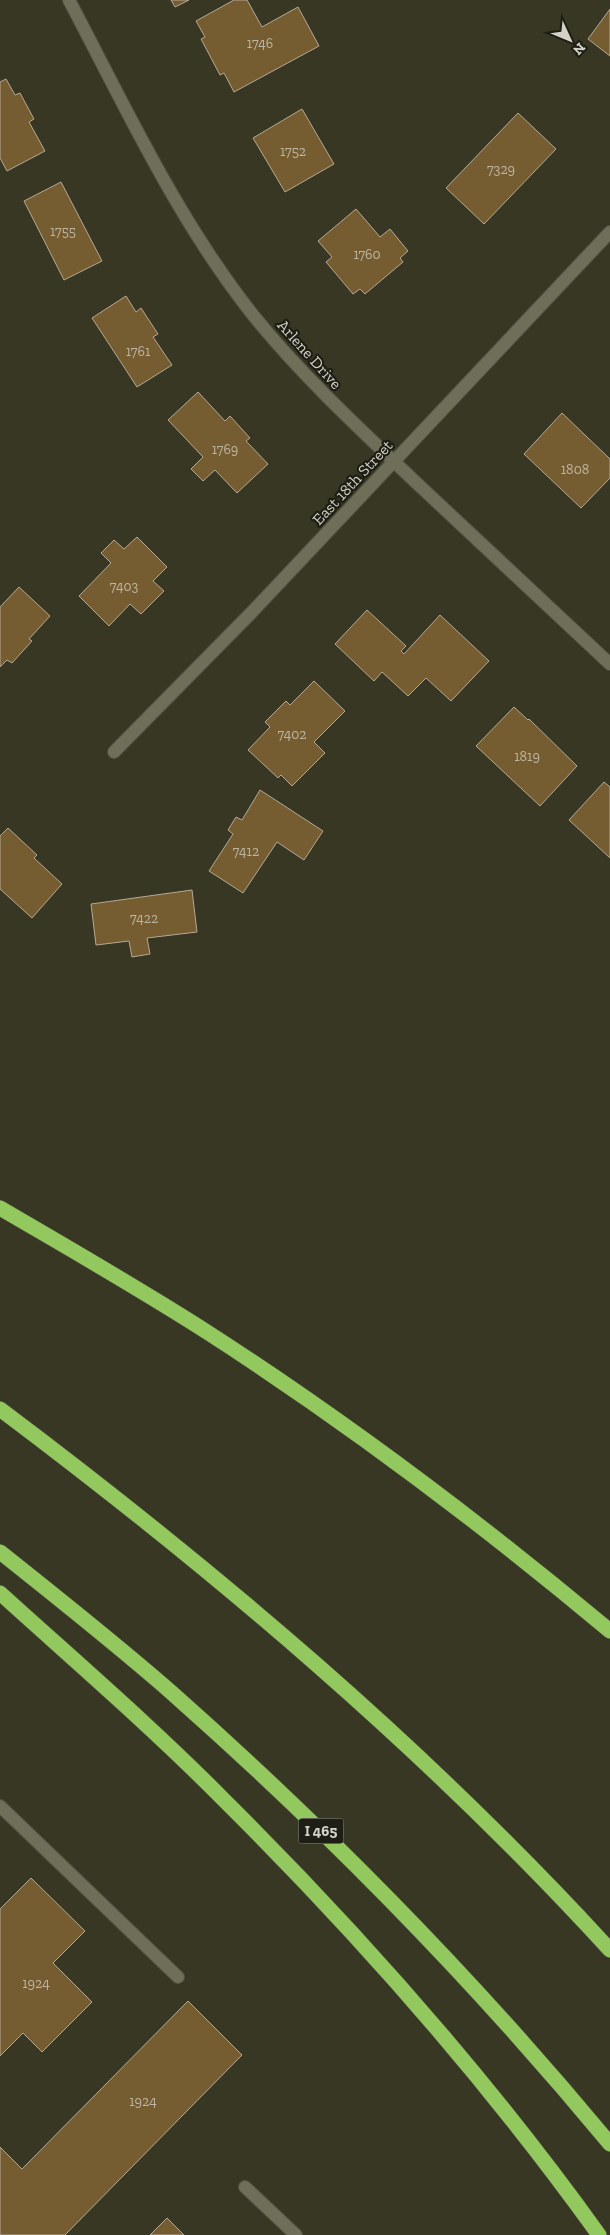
<svg xmlns="http://www.w3.org/2000/svg" width="610" height="2235" font-family="'Zilla Slab',serif">
<style>
.building{fill:#765d31;stroke:#b5a995}
.lines{fill:none;stroke-linecap:round;stroke-linejoin:round}
.minor-casing{stroke:#555444;stroke-width:14}
.highway-casing{stroke:#555444;stroke-width:16}
.minor{stroke:#6f6e59;stroke-width:12}
.highway{stroke:#92c85d;stroke-width:15}
.labels{text-anchor:middle;stroke-width:4.5;stroke-linejoin:round;paint-order:stroke}
.number-label{font-size:14px;fill:#bcb5a2}
.shield{fill:#1e1e15;stroke:#9d9c92;stroke-width:1}
.shield-label{font-size:15px;font-weight:bold;fill:#d3d2c7}
.street-label{font-size:16px;fill:#d3d2c7;stroke:#1e1e15}
</style>
<rect width="100%" height="100%" fill="#383724"/>
<g class="building">
<path d="M171 0H189L175 7Z"/>
<path d="M234 0H247L262 27 298 7 319 46 234 92 224 73 220 75 201 39 205 37 196 21Z"/>
<path d="M610 9V56L588 39Z"/>
<path d="M6 79 15 95 20 93 34 119 29 122 45 151 7 171 0 158V82Z"/>
<path d="M302 109 334 164 285 192 253 138Z"/>
<path d="M518 113 556 149 484 224 446 188Z"/>
<path d="M61 182 102 261 64 280 24 201Z"/>
<path d="M356 209 380 237 390 229 408 251 400 258 403 262 365 294 360 289 353 294 326 262 332 257 318 241Z"/>
<path d="M126 296 136 312 141 308 158 334 153 337 172 365 137 387 92 318Z"/>
<path d="M198 392 225 421 230 416 250 438 246 441 268 464 237 493 215 470 203 481 191 469 203 457 168 420Z"/>
<path d="M562 413 610 459V478L581 508 524 454Z"/>
<path d="M137 537 167 567 153 581 164 591 141 614 130 604 109 626 79 596 111 563 101 553 114 540 124 549Z"/>
<path d="M19 587 50 616 29 639 32 641 12 663 7 660 0 667V607Z"/>
<path d="M367 610 406 646 401 651 404 654 440 615 489 661 451 701 426 678 408 696 382 672 374 681 335 644Z"/>
<path d="M314 681 345 711 314 742 325 753 292 786 281 775 278 778 248 750 270 727 265 722 286 701 290 705Z"/>
<path d="M514 707 528 720 529 719 577 766 540 806 476 746Z"/>
<path d="M604 782 610 787V858L569 820Z"/>
<path d="M260 790 323 831 304 860 277 842 243 893 209 871 233 834 228 830 236 817 242 820Z"/>
<path d="M8 828 37 855 34 858 62 884 32 918 0 889V836Z"/>
<path d="M192 890 197 932 147 938 150 954 132 957 129 941 96 945 91 904Z"/>
<path d="M31 1878 85 1931 53 1963 92 2002 42 2052 23 2033 0 2056V1909Z"/>
<path d="M188 2001 242 2055 65 2235H0V2147L22 2169Z"/>
<path d="M167 2218 184 2235H150Z"/>
</g>
<g class="lines">
<g class="minor-casing">
<g id="minor">
<path d="M69 0C126 108 177 219 253 315 304 378 364 433 423 489 485 547 548 606 610 664"/>
<path d="M114 752 252 612 610 232"/>
<path d="M0 1806 178 1977"/>
<path d="M245 2187 296 2235"/>
</g>
</g>
<g class="highway-casing">
<g id="highway">
<path d="M0 1208C70 1249 140 1289 207 1332 348 1423 482 1524 610 1631"/>
<path d="M0 1409C217 1572 426 1749 610 1950"/>
<path d="M0 1552C58 1598 116 1644 172 1693 329 1832 476 1982 610 2144"/>
<path d="M0 1593C75 1661 153 1728 224 1800 360 1935 487 2079 599 2235"/>
</g>
</g>
<use href="#minor" class="minor"/>
<use href="#highway" class="highway"/>
</g>
<g class="labels">
<g class="number-label">
<text x="260" y="48">1746</text>
<text x="293" y="156">1752</text>
<text x="501" y="174">7329</text>
<text x="63" y="236">1755</text>
<text x="367" y="259">1760</text>
<text x="138" y="356">1761</text>
<text x="225" y="454">1769</text>
<text x="575" y="474">1808</text>
<text x="124" y="591">7403</text>
<text x="292" y="739">7402</text>
<text x="527" y="761">1819</text>
<text x="246" y="856">7412</text>
<text x="144" y="923">7422</text>
<text x="36" y="1988">1924</text>
<text x="143" y="2106">1924</text>
</g>
<rect class="shield" x="298.5" y="1818.5" width="45" height="25" rx="4"/>
<g class="shield-label">
<text x="321" y="1836">I 465</text>
</g>
<g class="street-label">
<text transform="translate(310 354) rotate(48)" y="6">Arlene Drive</text>
<text transform="translate(352 482) rotate(-47)" y="6">East 18th Street</text>
</g>
</g>
<g transform="translate(570 40) rotate(134)" stroke="#1e1e15" stroke-width="4" paint-order="stroke">
<path d="M0-4L9 19L0 12L-9 19Z" fill="#d3d2c7"/>
<text y="-8" font-size="14" font-weight="bold" text-anchor="middle" fill="#d3d2c7">N</text>
</g>
</svg>
